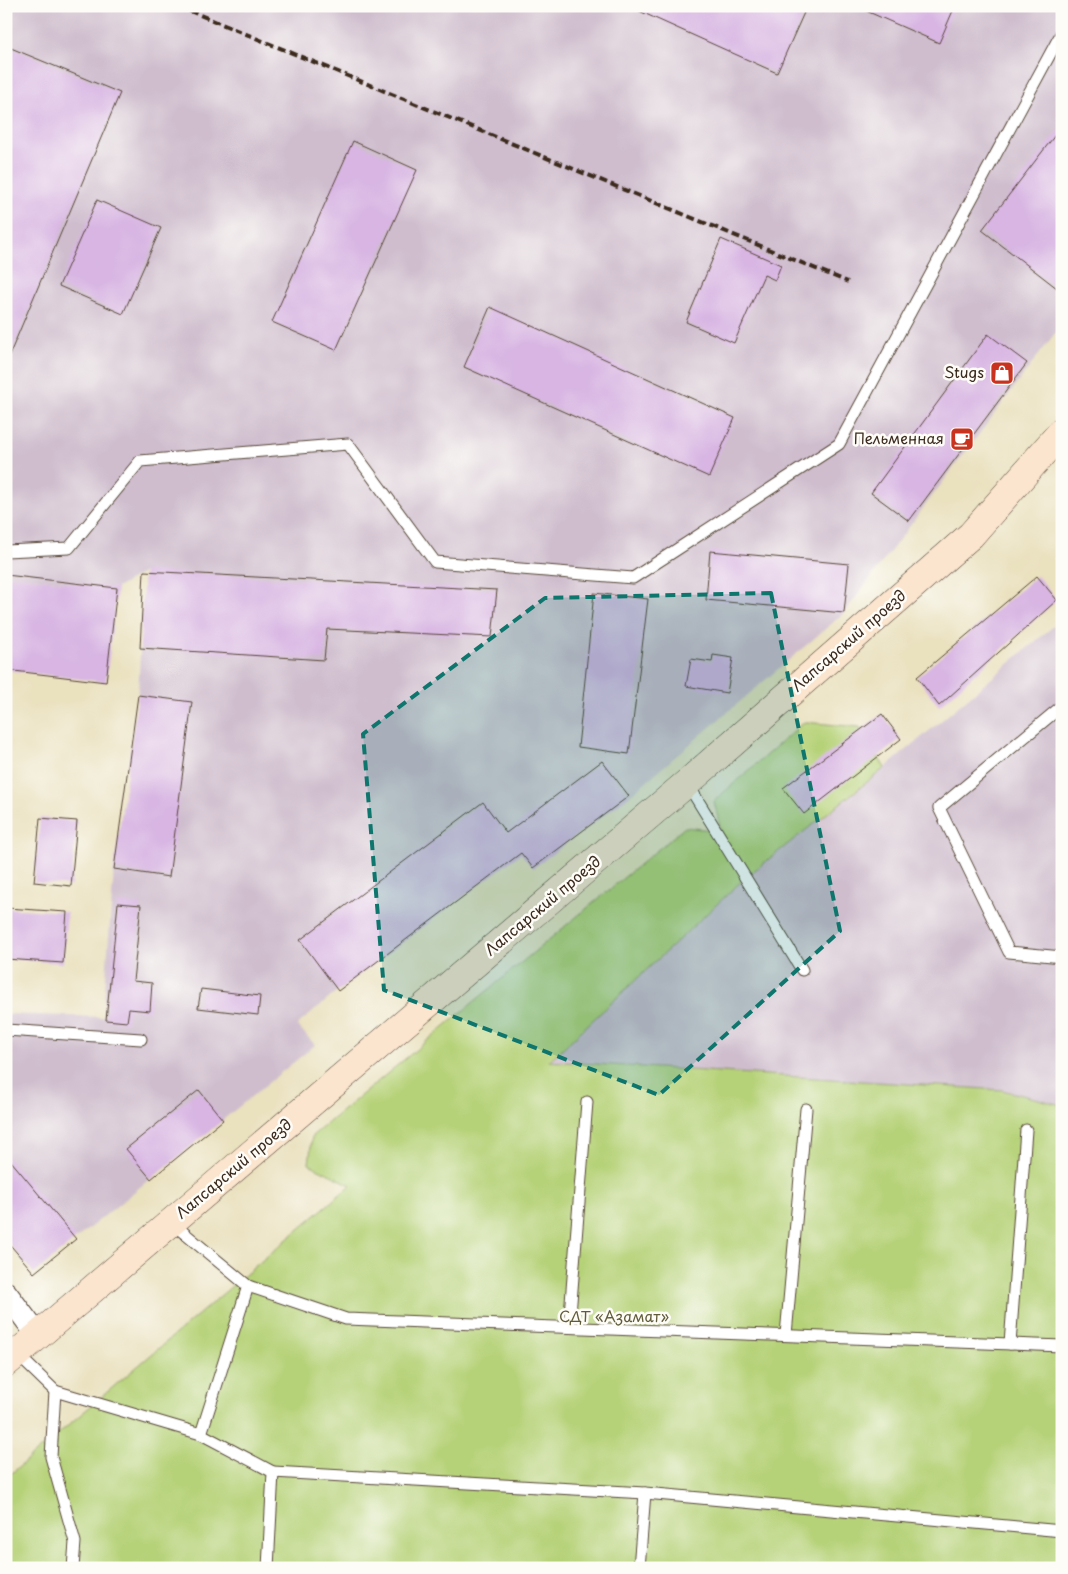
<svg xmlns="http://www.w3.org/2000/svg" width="1068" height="1574" font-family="'Playpen Sans',sans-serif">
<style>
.industrial{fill:#cfbdce}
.green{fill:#b6d278;stroke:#787e4b}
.building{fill:#d8b5e3}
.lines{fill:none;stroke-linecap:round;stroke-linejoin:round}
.lane-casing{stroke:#554536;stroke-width:13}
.street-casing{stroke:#554536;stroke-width:24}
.secondary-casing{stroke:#554536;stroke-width:29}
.lane{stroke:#fff;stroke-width:11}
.street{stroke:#fff;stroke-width:22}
.secondary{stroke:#fbe5cf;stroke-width:28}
.rail{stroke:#3b2a1e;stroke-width:4;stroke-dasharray:8 4;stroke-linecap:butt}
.marked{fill:#0f766e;fill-opacity:0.2;stroke:#0f766e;stroke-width:4;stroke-dasharray:10 6;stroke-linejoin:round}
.labels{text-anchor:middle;stroke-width:5;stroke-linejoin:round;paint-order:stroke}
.poi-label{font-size:15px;fill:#3b2a1e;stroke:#fdfcf7;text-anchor:end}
.street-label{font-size:15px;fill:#3b2a1e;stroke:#fdfcf7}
.park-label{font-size:15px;fill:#605c39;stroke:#fdfcf7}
</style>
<rect width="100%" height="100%" fill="#fdfcf7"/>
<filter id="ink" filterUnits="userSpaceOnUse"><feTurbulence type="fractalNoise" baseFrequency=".02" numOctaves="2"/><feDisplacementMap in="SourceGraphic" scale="10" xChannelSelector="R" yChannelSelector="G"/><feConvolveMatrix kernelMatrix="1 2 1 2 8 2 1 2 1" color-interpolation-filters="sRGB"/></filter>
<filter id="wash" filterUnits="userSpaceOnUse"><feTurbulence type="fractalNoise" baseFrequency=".0096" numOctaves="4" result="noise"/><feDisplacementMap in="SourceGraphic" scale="20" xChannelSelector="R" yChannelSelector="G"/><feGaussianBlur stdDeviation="1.12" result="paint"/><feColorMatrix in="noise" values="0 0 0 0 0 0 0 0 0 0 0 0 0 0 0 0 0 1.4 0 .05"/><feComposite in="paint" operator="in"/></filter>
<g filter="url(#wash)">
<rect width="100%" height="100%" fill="#eae1bf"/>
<g class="industrial">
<path d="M6 6H1062V324L844 613 629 796 533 868 521 853 338 991 297 1025 315 1045 34 1273 6 1240V1014L103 1017 114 869 138 695 144 572 117 588 6 575Z"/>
<path d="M1062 619V1105L1002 1090 548 1062 746 877 885 768Z"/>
</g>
<path class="green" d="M804 722 860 727 885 768 746 877 549 1061 1002 1090 1062 1105V1568H6V1478L351 1185 309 1164 312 1136 685 827 721 831 714 801Z"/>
<g id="blocks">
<g class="building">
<path d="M628 6H807L777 73Z"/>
<path d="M855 6H955L939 43Z"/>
<path d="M6 46 120 93 6 363Z"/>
<path d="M1059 130 1062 132V292L982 230Z"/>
<path d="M353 141 417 170 336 350 272 322Z"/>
<path d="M97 200 161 228 123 314 59 286Z"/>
<path d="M721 239 781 265 775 280 764 275 734 343 686 322Z"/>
<path d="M490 307 735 418 709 477 464 367Z"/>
<path d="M988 334 1027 363 909 521 871 493Z"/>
<path d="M710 551 849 564 844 613 706 600Z"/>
<path d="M144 571 497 590 492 637 327 629 324 660 140 648Z"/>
<path d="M6 575 117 588 106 682 6 670Z"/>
<path d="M1037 576 1057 600 939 706 917 677Z"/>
<path d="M594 593 648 599 629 754 578 747Z"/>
<path d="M713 655 733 658 727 693 686 686 691 659 712 662Z"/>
<path d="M138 695 192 702 169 877 114 869Z"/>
<path d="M882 714 901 739 804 814 783 788Z"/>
<path d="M602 761 629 796 533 868 521 853 338 991 300 940 483 802 506 833Z"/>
<path d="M40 818 77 821 71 886 34 882Z"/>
<path d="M118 903 141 905 133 981 152 983 150 1011 129 1009 127 1022 106 1020Z"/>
<path d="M6 908 67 912 63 963 6 959Z"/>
<path d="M201 989 260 996 258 1015 198 1008Z"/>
<path d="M199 1090 223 1120 151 1179 126 1149Z"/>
<path d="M6 1155 76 1239 34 1273 6 1240Z"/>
</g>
</g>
</g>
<g filter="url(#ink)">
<use href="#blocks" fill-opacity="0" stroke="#554536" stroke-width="1"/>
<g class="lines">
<g class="lane-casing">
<g id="lane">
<path d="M6 551 69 548 140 461 348 444 435 562 633 578 839 444 1062 32"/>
<path d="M1062 706 939 808 1009 952 1062 957"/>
<path d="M687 783 802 970"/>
<path d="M6 1030 141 1039"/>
<path d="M172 1223 248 1286 346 1319 1062 1346"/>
<path d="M569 1327 587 1102"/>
<path d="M786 1335 806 1109"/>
<path d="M1010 1344 1026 1130"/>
<path d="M17 1354 55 1391 201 1434 273 1472 268 1568"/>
<path d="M55 1391 51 1457 75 1542 73 1568"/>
<path d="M201 1434 248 1286"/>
<path d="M273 1472 645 1493 1062 1531"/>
<path d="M639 1568 645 1493"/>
</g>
</g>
<g class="street-casing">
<path id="street" d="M6 1293 39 1337"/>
</g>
<g class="secondary-casing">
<path id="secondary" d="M6 1363 687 783 971 535 1062 431"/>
</g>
<use href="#lane" class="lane"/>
<use href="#street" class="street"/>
<use href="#secondary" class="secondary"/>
<path class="rail" d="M178 6 848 282"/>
</g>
</g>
<path class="marked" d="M771 593 840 931 659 1095 384 990 363 734 545 598Z"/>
<defs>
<g id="shop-square" transform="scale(1.25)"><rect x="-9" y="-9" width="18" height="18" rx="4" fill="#c8321e" stroke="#fdfcf7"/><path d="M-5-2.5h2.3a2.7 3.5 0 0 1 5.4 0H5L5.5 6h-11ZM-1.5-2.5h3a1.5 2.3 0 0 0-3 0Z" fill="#fff"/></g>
<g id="cafe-square" transform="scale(1.25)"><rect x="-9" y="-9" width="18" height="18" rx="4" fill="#c8321e" stroke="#fdfcf7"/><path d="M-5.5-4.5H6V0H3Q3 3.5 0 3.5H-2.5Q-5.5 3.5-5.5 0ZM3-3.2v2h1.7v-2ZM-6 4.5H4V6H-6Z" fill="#fff"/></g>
</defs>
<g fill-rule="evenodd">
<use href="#shop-square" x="1002" y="373"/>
<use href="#cafe-square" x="962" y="439"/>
</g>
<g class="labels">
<g class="poi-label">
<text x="984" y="378">Stugs</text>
<text x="944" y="444">Пельменная</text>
</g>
<g class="street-label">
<text transform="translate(849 641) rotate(-41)" y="5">Лапсарский проезд</text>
<text transform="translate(543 906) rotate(-40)" y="5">Лапсарский проезд</text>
<text transform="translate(234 1169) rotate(-40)" y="5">Лапсарский проезд</text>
</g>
<g class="park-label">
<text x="614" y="1322">СДТ «Азамат»</text>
</g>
</g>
<rect width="1068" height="1574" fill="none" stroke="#fdfcf7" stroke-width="25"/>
</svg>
